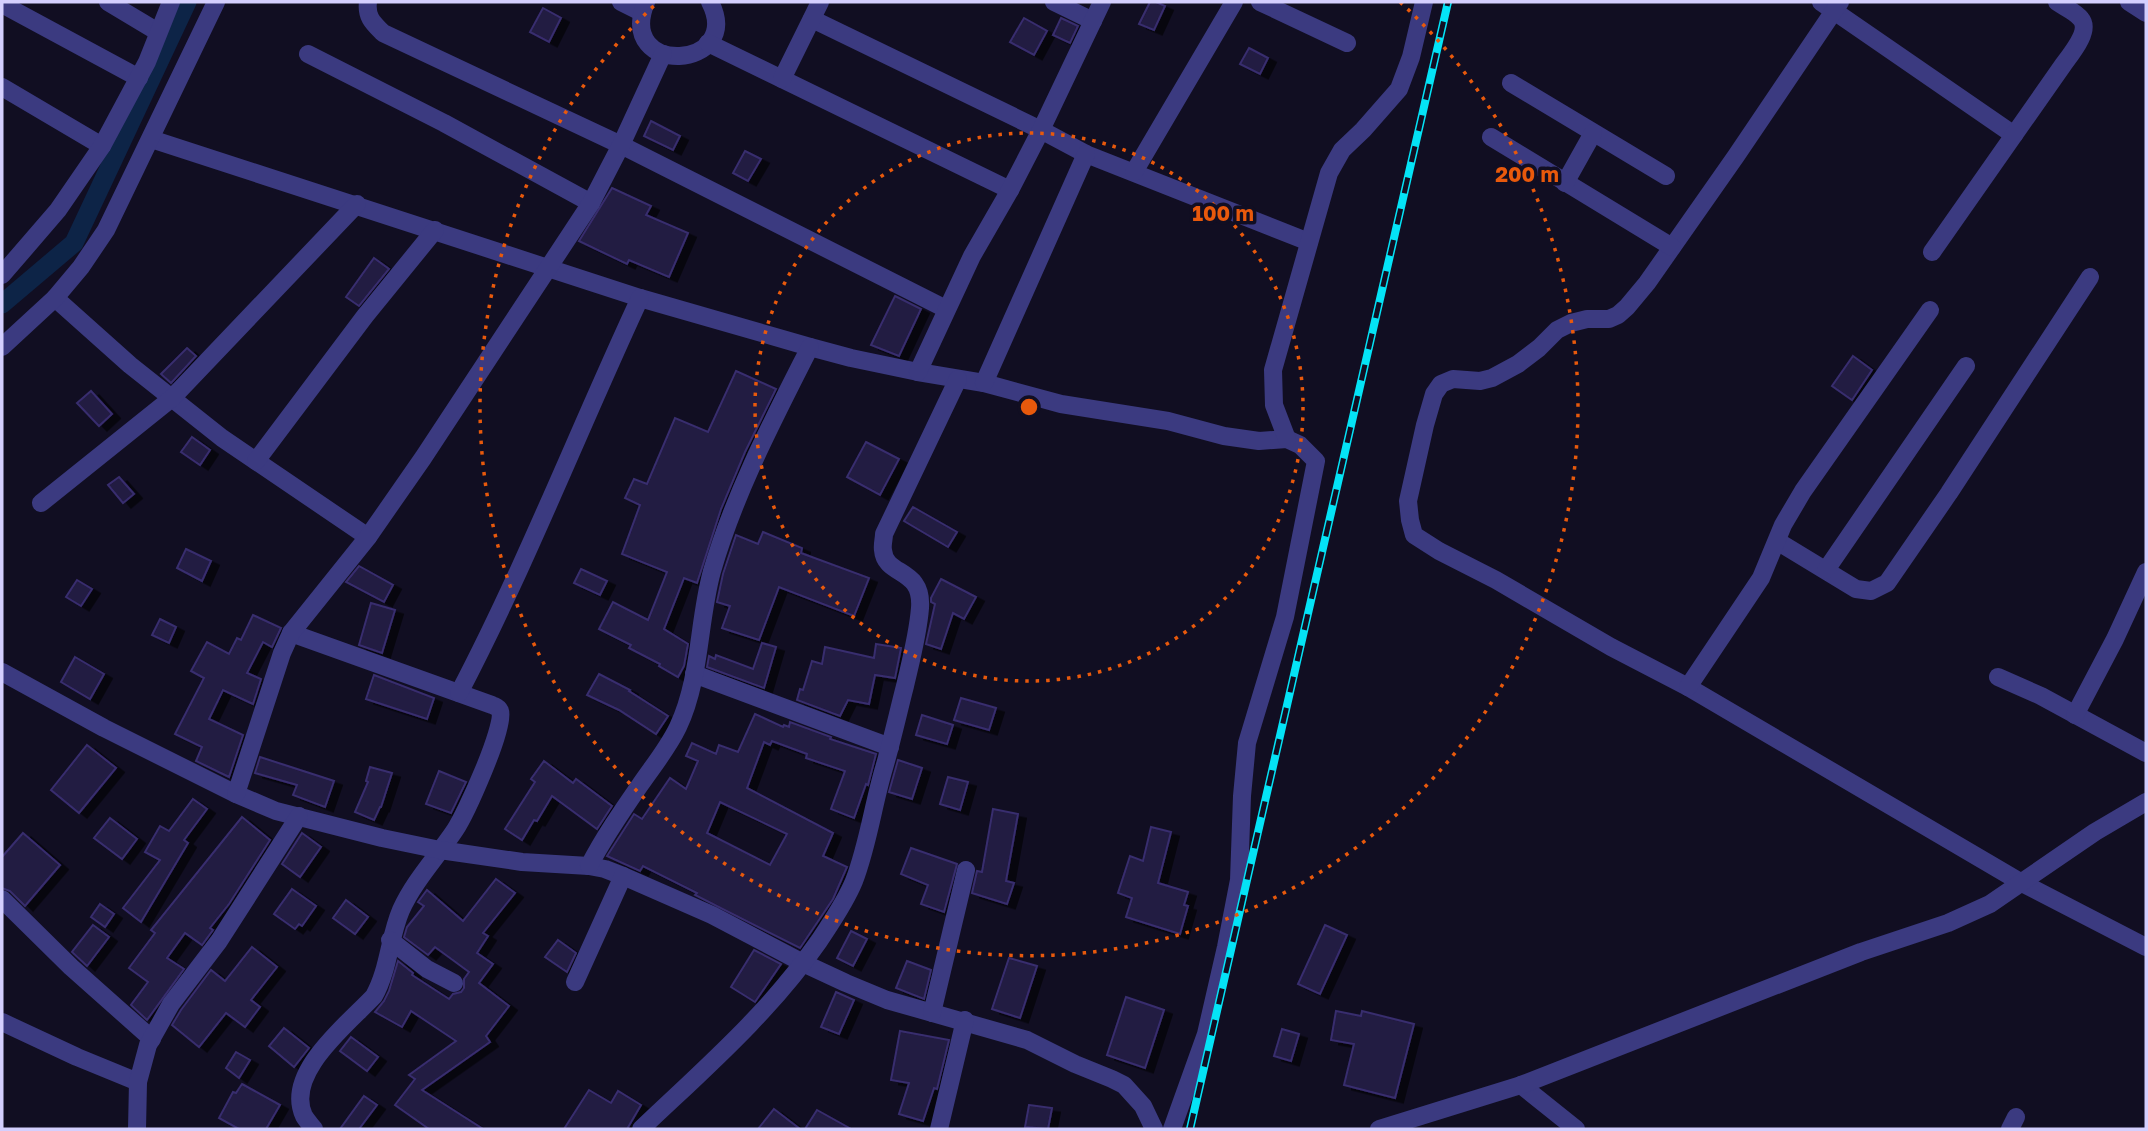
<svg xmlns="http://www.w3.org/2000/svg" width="2148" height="1131" font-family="'Golos Text',sans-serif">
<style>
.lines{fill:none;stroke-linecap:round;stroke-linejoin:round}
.canal{stroke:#0d2447;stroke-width:19}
.building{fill:#211a42;stroke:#382d6e;stroke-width:2;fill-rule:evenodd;filter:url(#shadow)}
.minor{stroke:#3b3a80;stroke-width:18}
.tertiary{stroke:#3b3a80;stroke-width:18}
.rail-casing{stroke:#04e3f6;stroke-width:8}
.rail{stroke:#110e22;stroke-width:5;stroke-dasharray:16;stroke-linecap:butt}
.ring{fill:none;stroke:#e8590c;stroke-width:3.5;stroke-dasharray:3.5 7}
.centre{fill:#e8590c;stroke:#110e22;stroke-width:3.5}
.ring-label{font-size:21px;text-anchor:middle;font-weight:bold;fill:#e8590c;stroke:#110e22;stroke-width:7;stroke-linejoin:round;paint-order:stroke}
</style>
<defs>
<filter id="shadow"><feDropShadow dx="8" dy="4.5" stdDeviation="0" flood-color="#0009"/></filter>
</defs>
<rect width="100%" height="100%" fill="#110e22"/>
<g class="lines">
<path class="canal" d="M2 304 74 243 187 2"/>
</g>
<g class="building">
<path d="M1150 2H1156L1165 6 1154 30 1139 24Z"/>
<path d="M543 8 561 18 549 42 530 32Z"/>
<path d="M1024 18 1047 31 1034 55 1010 42Z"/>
<path d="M1061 18 1078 26 1070 43 1053 35Z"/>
<path d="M1249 48 1268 58 1260 74 1240 64Z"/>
<path d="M651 121 680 136 673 150 644 136Z"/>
<path d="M745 151 761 159 748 181 733 173Z"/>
<path d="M612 188 651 206 646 215 688 233 669 277 629 260 627 264 579 241Z"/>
<path d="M374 258 389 269 359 306 346 297Z"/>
<path d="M895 296 921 309 899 356 871 345Z"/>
<path d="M187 348 196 356 171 383 161 374Z"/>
<path d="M1853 356 1872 370 1852 400 1832 386Z"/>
<path d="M736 371 776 389 745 452 721 509 697 583 684 578 664 629 688 644 684 666 678 677 659 666 660 664 629 648 631 645 599 629 613 602 648 620 667 572 622 554 640 505 625 498 634 479 647 484 675 418 708 432Z"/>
<path d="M91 391 112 414 99 426 77 403Z"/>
<path d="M192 437 210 450 200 465 181 452Z"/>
<path d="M866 442 899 459 880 495 847 477Z"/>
<path d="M119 477 134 494 123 503 108 485Z"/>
<path d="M913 507 957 532 948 547 904 521Z"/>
<path d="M763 532 802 548 801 553 869 578 854 616 779 587 759 640 722 628 730 606 717 602 723 574 736 535 758 544Z"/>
<path d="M186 549 211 561 202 581 177 568Z"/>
<path d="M359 566 393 585 384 602 346 582Z"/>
<path d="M581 569 607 581 600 595 574 583Z"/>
<path d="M941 579 976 597 964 619 953 613 941 649 926 644 935 604 931 602V598Z"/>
<path d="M77 580 92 589 81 606 66 597Z"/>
<path d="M371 603 395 610 382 653 359 645Z"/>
<path d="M253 615 281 628 272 647 263 642 247 673 261 679 253 704 223 690 209 719 243 735 229 777 196 761 202 747 175 734 204 678 191 671 207 642 229 654 237 638 241 640Z"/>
<path d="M160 619 176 627 169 643 152 635Z"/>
<path d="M762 643 776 647 764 688 707 667 709 656 715 659 716 655 753 669Z"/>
<path d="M876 644 901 648 895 678 875 675 869 704 848 700 840 716 797 700 800 689 803 690 812 661 822 664 825 647 874 658Z"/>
<path d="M75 657 104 674 90 699 61 682Z"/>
<path d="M599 674 630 690 629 691 668 716 656 734 619 710 587 695Z"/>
<path d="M374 675 434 698 427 719 366 699Z"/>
<path d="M961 698 996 708 989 730 954 720Z"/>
<path d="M755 714 783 727 784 725 789 727 790 722 831 737 830 739 876 754 868 785 866 784 854 818 831 809 845 771 806 758 807 754 772 741 770 745 764 742 747 788 833 833 823 856 847 867 833 899 800 948 695 895 697 893 643 866 640 871 607 856 634 814 642 819 670 778 686 789 698 761 686 756 692 743 716 754 719 745 738 752ZM720 802 787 834 770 865 707 833Z"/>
<path d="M922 715 953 725 947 744 916 735Z"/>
<path d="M87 745 116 768 79 813 51 790Z"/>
<path d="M260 757 334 781 325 807 293 795 297 785 255 773Z"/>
<path d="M898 760 922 768 912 799 889 792Z"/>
<path d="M544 761 573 783 576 779 612 806 597 829 552 796 537 821 534 820 522 840 505 829 535 782 531 779Z"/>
<path d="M370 767 392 773 381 807H380L374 820 355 812 368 782 366 781Z"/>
<path d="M439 771 466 782 451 813 426 804Z"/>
<path d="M948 777 968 782 960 810 940 804Z"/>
<path d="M193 799 207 809 184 840 188 843 141 922 123 908 160 860 145 852 160 826 169 831Z"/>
<path d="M993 809 1018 814 1006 881 1014 883 1007 904 972 893 977 871 982 872Z"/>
<path d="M242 817 270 840 229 904 210 928 213 930 202 945 185 933 167 958 184 969 147 1020 131 1005 148 982 129 968 155 933 151 930Z"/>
<path d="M110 818 137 839 122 859 94 838Z"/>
<path d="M1151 827 1171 832 1158 883 1188 892 1184 905 1188 906 1180 934 1126 917 1132 898 1118 893 1130 856 1143 861Z"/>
<path d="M23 833 60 865 25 906 10 891 2 888V857Z"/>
<path d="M302 833 321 847 300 877 282 864Z"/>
<path d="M911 848 957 864 944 912 921 904 928 885 901 874Z"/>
<path d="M496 879 515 893 483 933 488 936 477 953 493 964 479 983 509 1006 486 1036 490 1042 422 1090 483 1129H429L395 1105 415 1079 409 1075 456 1041 411 1011 402 1027 375 1012 384 1001 389 991 398 961 413 973 412 975 449 999 453 994 461 992 464 988V979L469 972 435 947 428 955 404 937 407 927 424 906 418 902 427 890 463 921Z"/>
<path d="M292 889 316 906 302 926 299 924 295 929 274 914Z"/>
<path d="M346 900 368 917 355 934 333 918Z"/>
<path d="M100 904 114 914 105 927 91 917Z"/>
<path d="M93 925 109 937 87 966 72 952Z"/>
<path d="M1325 925 1347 935 1320 994 1298 984Z"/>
<path d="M851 931 867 939 853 966 837 958Z"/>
<path d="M558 940 576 953 567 972 545 957Z"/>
<path d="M252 947 277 967 251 1000 260 1007 245 1027 226 1013 199 1047 172 1025 181 1010 211 970 225 981Z"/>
<path d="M754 950 781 964 755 1002 731 987Z"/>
<path d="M1009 958 1037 966 1020 1018 992 1009Z"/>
<path d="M907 961 931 970 924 999 896 988Z"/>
<path d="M836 992 854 1000 839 1034 821 1027Z"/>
<path d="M1126 997 1164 1010 1145 1068 1107 1055Z"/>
<path d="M1336 1011 1361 1016 1362 1011 1414 1024 1395 1098 1344 1085 1354 1044 1331 1040Z"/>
<path d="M284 1028 309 1048 294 1067 269 1046Z"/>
<path d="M1282 1029 1299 1034 1291 1061 1274 1056Z"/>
<path d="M900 1031 949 1040 937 1089 934 1088 923 1121 899 1114 909 1083 891 1080Z"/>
<path d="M351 1037 378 1057 367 1071 340 1051Z"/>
<path d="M236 1052 250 1060 239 1078 226 1068Z"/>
<path d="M242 1084 280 1105 266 1129H239L219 1118 233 1092 236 1093Z"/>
<path d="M589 1090 611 1103 618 1091 641 1105 627 1129H564Z"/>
<path d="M364 1096 377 1105 359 1129H340Z"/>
<path d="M1029 1105 1052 1108 1048 1129 1025 1127Z"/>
<path d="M774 1109 800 1129H758Z"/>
<path d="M817 1110 851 1129H805Z"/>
</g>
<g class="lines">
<g class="minor">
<path d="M108 2 158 32"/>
<path d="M368 2C366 17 373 23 383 33L621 145 946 309"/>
<path d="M621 2 641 12"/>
<path d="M646 2C615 78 745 70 710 2"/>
<path d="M1054 2 1093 21"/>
<path d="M1260 2 1347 43"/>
<path d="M1821 2 2014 135"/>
<path d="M1840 2 1736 156 1647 283 1627 307 1618 315 1609 319H1587L1571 323 1557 330 1539 348 1518 364 1492 378 1480 381 1453 379 1441 384 1434 394 1425 425 1408 501 1410 520 1414 535 1439 551 1496 580 1611 647 1688 687 2022 883 2146 947"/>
<path d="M2129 2 2146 13"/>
<path d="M2 4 139 78"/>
<path d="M812 19 1041 130 1086 154 1309 242"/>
<path d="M708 43 1010 190"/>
<path d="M308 54 444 123 591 203"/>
<path d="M782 79 820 2"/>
<path d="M1511 83 1666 176"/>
<path d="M2 87 102 146"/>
<path d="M1491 137 1672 247"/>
<path d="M151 139 640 298 810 347 851 358 918 372 984 383 1061 404 1168 421 1224 436 1259 441 1287 439 1300 445 1316 461 1285 617 1247 743 1242 796 1239 880 1226 947 1206 1034 1172 1129"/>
<path d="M1134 172 1234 2"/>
<path d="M1565 183 1593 133"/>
<path d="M1932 252 2063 65C2070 55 2091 31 2081 19 2076 12 2064 7 2057 2"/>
<path d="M2 275 58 210 102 146 147 62 171 2"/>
<path d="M55 298 130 365 222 438 368 537"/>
<path d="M918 372 972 256 1010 190 1041 130 1102 2"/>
<path d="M984 383 1086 154"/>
<path d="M1287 439 1274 405 1273 370 1329 173 1342 150 1363 130 1399 89 1411 57 1424 2"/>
<path d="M256 461 365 316 435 230"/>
<path d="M41 503 172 398 357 204"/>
<path d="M1777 541 1856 589 1871 591 1887 583 1949 493 2090 277"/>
<path d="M1826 570 1966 366"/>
<path d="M291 633 492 705C496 707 498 707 500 711 506 726 465 815 455 830 437 857 414 881 401 910 389 938 389 969 374 996 348 1024 284 1073 304 1116 307 1121 311 1125 314 1129"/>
<path d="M2 672 104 728 236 794 276 811 382 838 440 850 522 862 589 866 605 869 623 876 712 915 803 963 846 983 887 1000 1027 1040 1075 1064 1112 1079 1124 1085 1143 1106 1154 1129"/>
<path d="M694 674 890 747"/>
<path d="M1998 677 2041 696 2146 753"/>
<path d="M1688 687 1761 578 1783 525 1803 491 1930 310"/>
<path d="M459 693C526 565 579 429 640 298"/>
<path d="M2075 715 2115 639 2146 572"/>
<path d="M236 794 282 653 291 633 368 537 423 458 591 203 621 145 663 54"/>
<path d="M589 866C604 837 622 811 640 785 653 766 668 748 678 727 701 678 698 622 712 571 735 492 773 420 810 347"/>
<path d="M2 899 71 967 152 1039"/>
<path d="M390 940 427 969 454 983"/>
<path d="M575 982 623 876"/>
<path d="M932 1013 966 870"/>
<path d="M2 1022 77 1057 138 1082"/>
<path d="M1521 1085 1576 1129"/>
<path d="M137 1129 138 1082 148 1045 171 1004 219 941 299 816"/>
<path d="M641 1129C704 1069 769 1013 819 941 832 921 845 903 854 881 868 845 873 805 884 768 892 741 898 713 905 686 911 660 918 634 920 608 923 567 885 577 883 550 882 545 884 539 884 534L958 379"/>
<path d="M939 1129 965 1020"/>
<path d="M1379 1129 1521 1085 1861 952 1948 923 1990 904 2095 832 2146 802"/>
<path d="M2010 1129 2016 1117"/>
</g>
<path class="tertiary" d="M2 347 55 298 81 267 106 230 216 2"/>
<g class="rail-casing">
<path id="rail" d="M1190 1129 1448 2"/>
</g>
<use href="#rail" class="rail"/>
</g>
<g class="ring">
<circle cx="1029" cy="407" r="274"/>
<path d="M1400 2A549 549 0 1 1 658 2"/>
</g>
<circle cx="1029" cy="407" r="10" class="centre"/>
<g class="ring-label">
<text x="1527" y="182">200 m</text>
<text x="1223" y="221">100 m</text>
</g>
<rect width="2148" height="1131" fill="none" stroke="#d4cffe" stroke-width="7"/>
</svg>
